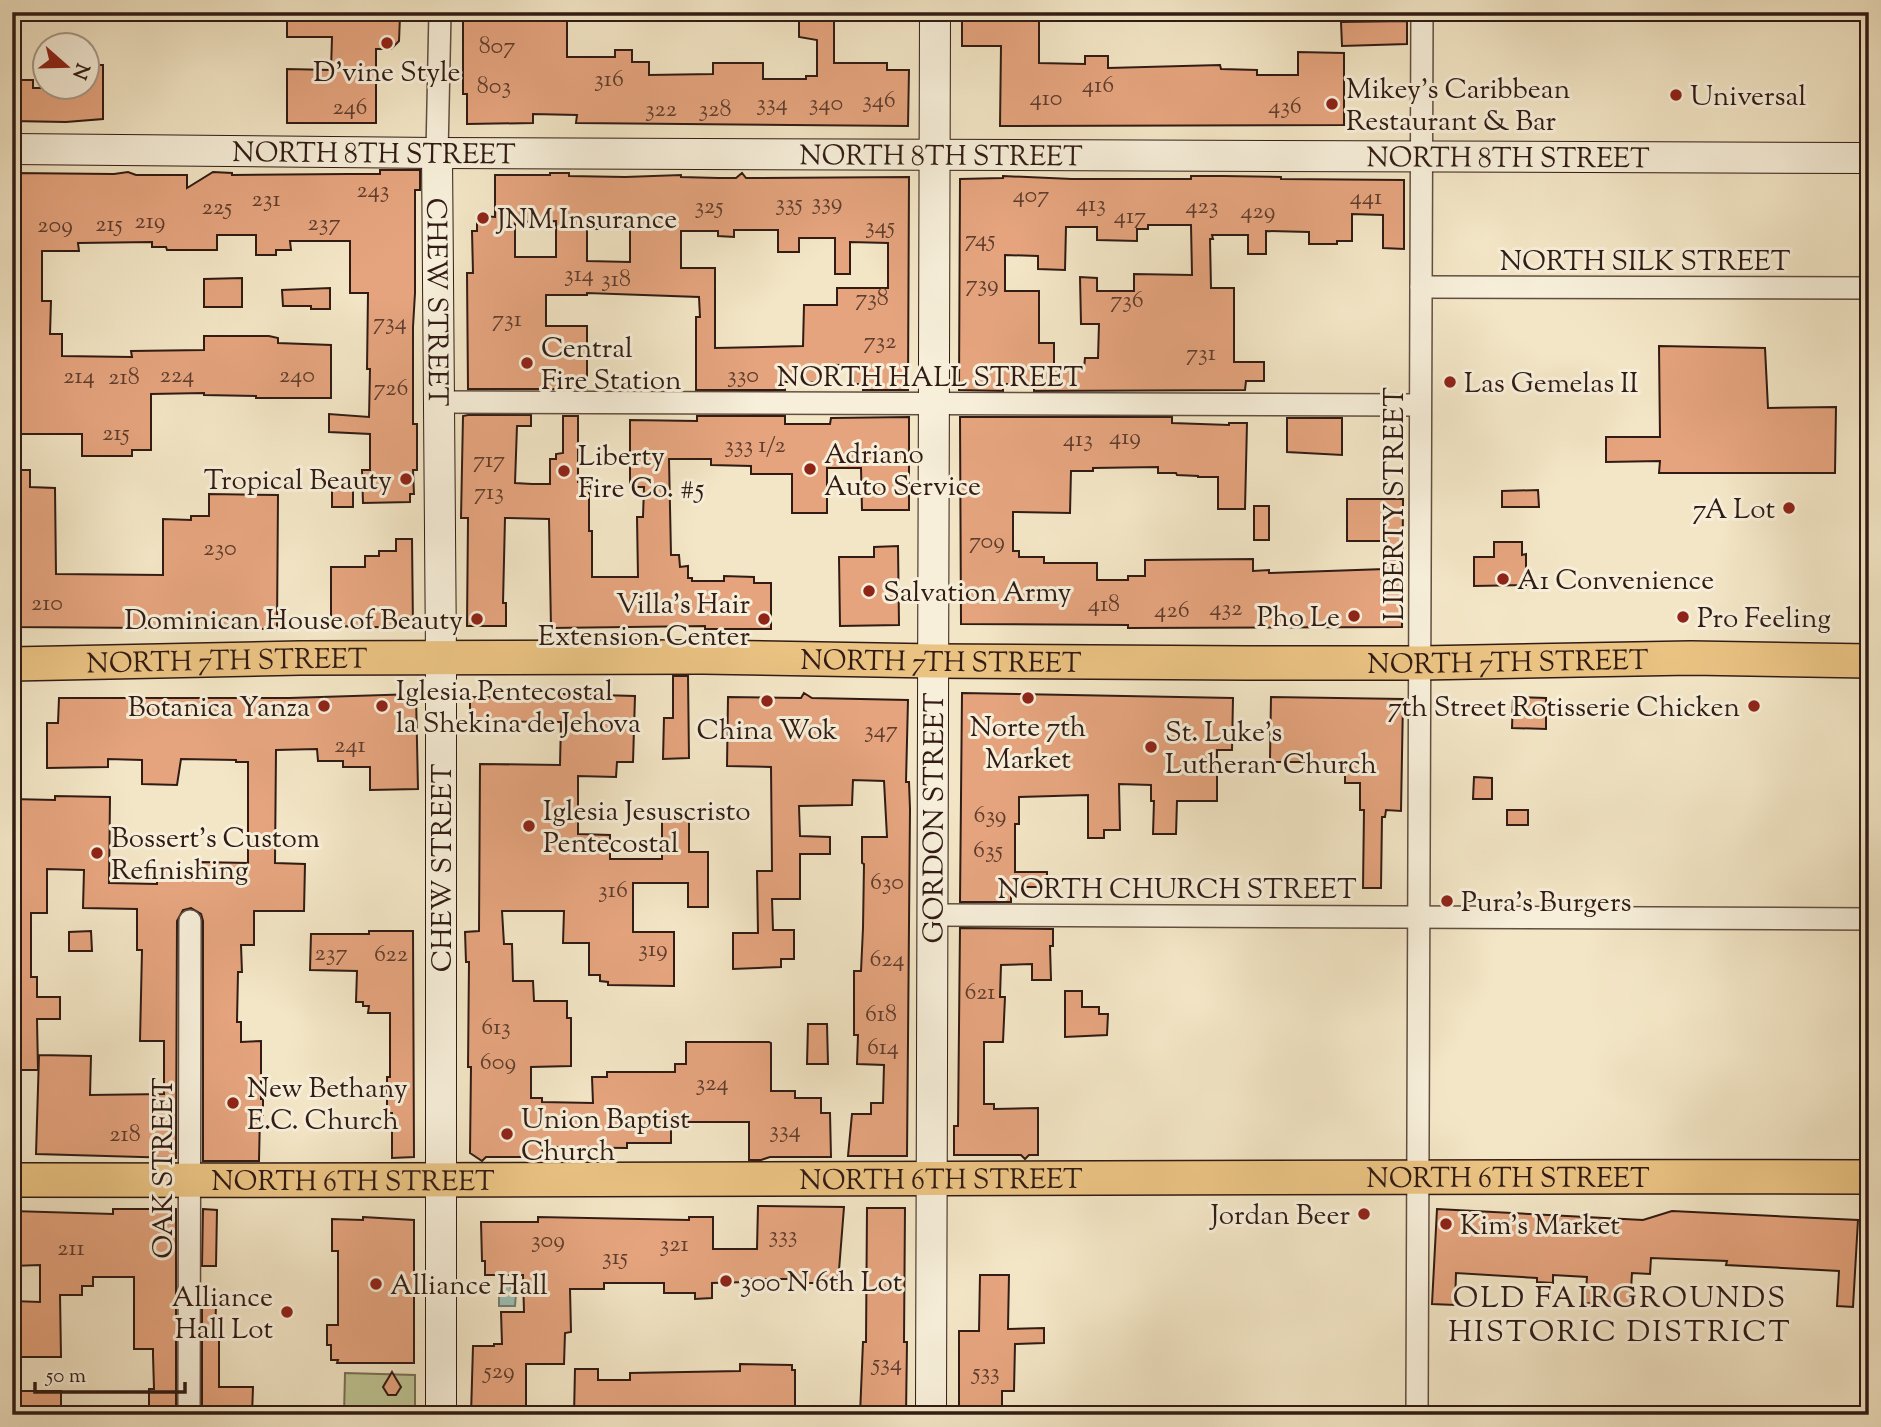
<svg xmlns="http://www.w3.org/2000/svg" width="1881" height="1427" font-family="'Sorts Mill Goudy',serif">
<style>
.green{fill:#bec493;stroke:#787054;stroke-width:2}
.water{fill:#9bc0b5;stroke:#717e75;stroke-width:2}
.building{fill:#e5a47e;stroke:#311b14;stroke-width:2;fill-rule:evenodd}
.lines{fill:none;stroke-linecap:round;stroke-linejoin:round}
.street-casing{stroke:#624e40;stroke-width:24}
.secondary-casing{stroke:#311b14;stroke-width:32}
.primary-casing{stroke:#311b14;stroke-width:36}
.street{stroke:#f7efda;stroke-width:21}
.secondary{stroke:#f7efda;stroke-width:30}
.primary{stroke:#eac383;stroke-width:33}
.poi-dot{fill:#8f2418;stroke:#f7efda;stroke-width:2.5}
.labels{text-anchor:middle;stroke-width:6;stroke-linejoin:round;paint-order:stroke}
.number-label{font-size:24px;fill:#5e3d2e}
.poi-label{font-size:28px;fill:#311b14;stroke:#f7efda;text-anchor:start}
.street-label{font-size:28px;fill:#311b14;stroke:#f7efda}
.neighbourhood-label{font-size:30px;letter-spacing:2px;fill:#311b14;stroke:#f7efda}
</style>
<rect width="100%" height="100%" fill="#f3e6c6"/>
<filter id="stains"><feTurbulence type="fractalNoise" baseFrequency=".00286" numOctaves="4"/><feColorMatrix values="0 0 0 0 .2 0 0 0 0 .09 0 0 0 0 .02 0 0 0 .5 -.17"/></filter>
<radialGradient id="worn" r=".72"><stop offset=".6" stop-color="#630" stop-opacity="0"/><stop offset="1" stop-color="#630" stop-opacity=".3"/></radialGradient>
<path class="green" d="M345 1373 415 1375V1415H344Z"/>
<path class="water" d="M499 1283H506L516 1293 515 1306H499Z"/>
<g class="building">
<path d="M463 12H567V57H615V50H632V62H649V75L713 74V63H763V79H806V76H817V40L799 37V13H834V63H887V70H909L908 126 576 123 577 115 533 114V123L467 124V94H463Z"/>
<path d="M358 15 400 16 399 41 391 49H376V123H287V69L331 70 332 37H287V17Z"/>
<path d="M962 21H1039V63L1085 64V56H1108V68L1220 65 1221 69 1257 70V75H1298V52L1344 53V125L1000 126 1001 46H962Z"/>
<path d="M1407 21V44L1342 46 1341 22Z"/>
<path d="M88 65H103V119L66 122 12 121V80H33V88H88Z"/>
<path d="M380 170H420V190H415V293L413 327V424H417V470H413L414 494H410V502L363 503 362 470H370V434L329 432V414L369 417 370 369H367L368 293H350V241H290L291 250H276V255H256V235H217V250H167L166 247H152V242L78 243 79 251H42V301H51L50 334H62V356L132 357 131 351 204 350V336H269L278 338V343L331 345V398H256V396L204 395V393L151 394V450H132V456H82V434H12V173L114 174 128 172 136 175H187V188L213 172 232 173V175L348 174H380Z"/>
<path d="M550 173H569V176L625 177 681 175V177L718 178H736L742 173 746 178 909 177 908 390H863V384H854L853 365H822V382H785V390H696V317H700L699 297 587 293V295H546V326H587V389H468L467 273H473L472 231H477V222L482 216 495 217V175H550ZM556 221V257H515V222ZM587 229H630V262L587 261ZM734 230H778V252H799V238H835V274H850V242L888 243V288H837V305H804L803 346 715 348V268H681V231H718V236L734 237Z"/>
<path d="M1003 176 1072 179H1191V176H1223L1281 177V179L1404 180V249L1383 248V215L1352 214V241H1337V244H1309V232L1266 231V254H1248V235H1212L1213 239H1210L1211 288H1234V362H1264V381H1246L1245 390 1034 391V384H1003V391L959 390 960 179 1003 178ZM1148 225H1191L1192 275 1134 274V291H1097V278L1080 277 1081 324H1099L1098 358H1085L1084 368 1054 367V343H1039V291H1005V255L1038 256V269L1065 270 1066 227H1097V240L1137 241V229H1148Z"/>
<path d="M242 278V307H204V279Z"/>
<path d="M330 288V309H311V306H283L282 290Z"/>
<path d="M1659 346 1765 348 1768 408 1836 407 1835 473H1659L1660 461 1606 462V437H1660Z"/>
<path d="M468 415H531V426H517L515 483 532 484H550V459H556V454L563 453V416H578V482H589V531H592V577H638L637 517H643L644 487H630V420L697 421V416H785V424H830L831 418 909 417V510H862L861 468H827V513H792V474H751V466L711 465V459H669L671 555H679L680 567 688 566V578H692V581H724V576L754 577V583H771V629H705V626L551 628 549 519 505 518 503 603H506V626H467L468 518H461L463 416Z"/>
<path d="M960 417H1172V423L1229 425V423H1247L1245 509H1218V477H1198V476L1177 475 1176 473H1158V467L1093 468V471H1071L1070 513 1013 512V551H1019V557H1044V563H1097V580H1128V576H1145V560L1253 559V571L1269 570V573L1385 569V541H1347V499H1403L1402 627 1128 628V625L961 624Z"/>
<path d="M1287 418H1342V455L1287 452Z"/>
<path d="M12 470H30V487L55 488 56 574 163 575V519L191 520V516H209V494L278 495 277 629 12 627Z"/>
<rect x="332" y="489" width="21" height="18"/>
<path d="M1538 490 1539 507H1502V491Z"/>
<rect x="1254" y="506" width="15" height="34"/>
<path d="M396 539H412L413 628 331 626V567H365V556H379V551H396Z"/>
<path d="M1494 542H1522V555L1526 554V585L1474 586V557H1494Z"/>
<path d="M898 546 899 625 840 626 839 557H874V547Z"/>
<path d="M673 676H688L689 758 663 759 664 718H673Z"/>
<path d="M804 693 812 698 908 700 906 782H909L910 809 907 1156H848L852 1114H871V1103H883L884 1065 857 1064 858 1035H854V971H861L863 928 864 864 862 863V837H887L884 781 853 780 852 805 799 806 800 836 830 837V854H800V899H772L773 930H794V959H781V967L733 969V933H758L757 871H772L771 767 727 766 728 697 801 698Z"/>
<path d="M962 693 1233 698 1232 750H1217V801H1177L1176 834H1153L1154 801H1151V785L1119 784 1120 830H1104V838H1088V795L1019 797V824H1015V872H1047V887H1011V902H960Z"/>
<path d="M416 694 418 789 370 790V767H343V761H318L317 749 276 750 275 863 305 864 304 911H254V945H241L242 972H238L237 1022H241V1042L261 1041V1099H263V1115H260L259 1161H203V921L201 914 191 908 183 910 177 921 176 1158 36 1154 39 1055 91 1056 90 1095 164 1094V1041H140L142 950H137V909L83 908 84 870 47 869V913H31V977H37V997H60V1019H37L38 1070H12V799L55 800V796L110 797 109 883 157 884V875H164V868H197L200 862 248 863V762H236V760L181 759 177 785 142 784V760L108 759V767L47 768V723H58L59 698H289Z"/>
<path d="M562 694 635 696 633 762H617L616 777 578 776V834L610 835V859H662V812L689 813V852H708V907H688V883H633V932H674V986L608 985V982L600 981V975H589V943H563L564 911H502L504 944H512L513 981H533L534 1001H567V1018H571V1066L531 1067V1098H542V1102L593 1103 592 1077H607V1072H675V1064H686V1042H769L771 1043V1091H795V1098H821V1113H830L831 1157H770L761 1160H749V1122H671V1143H627V1148L542 1147 543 1157H486L482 1161 470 1153 471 1067H468L469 962H466L465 932 479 931 480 764 560 765 561 722 470 721V697L562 698Z"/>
<path d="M1271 697 1403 699 1401 811 1386 810 1385 817H1382L1381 888H1363L1364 810H1360V783H1345V762H1273L1270 759Z"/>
<path d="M1513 697 1546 698V729L1512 728Z"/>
<path d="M1474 777 1492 778V799H1473Z"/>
<rect x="1507" y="810" width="21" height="15"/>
<path d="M960 928 1053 929V946H1050L1051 980H1032V964L1001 965 1000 997H1005L1003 1042H984V1104H994V1109L1038 1108V1155H1029L1025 1159 1021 1155H954V1126H958Z"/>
<path d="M91 931 92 951H69V932Z"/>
<path d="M369 931H413L414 1157 392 1158V1113H387V1077H390V1013H368L369 1006H363V1002H356L357 971 310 970 311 934H369Z"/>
<path d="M1065 991H1082V1007H1099V1014H1108L1107 1035 1065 1037Z"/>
<path d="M808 1024H827L828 1064H807Z"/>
<path d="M758 1206 844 1207 838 1283H797V1279H747V1282L712 1283V1298L695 1299V1293H664V1283H604V1289H570L571 1332 565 1333 564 1364H526V1415H471L473 1346H494V1344H502L501 1312H524L523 1275H485V1261H482L481 1222H538V1217L689 1220V1217H713V1249H757Z"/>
<path d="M867 1208H905L904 1342H907L906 1415H860L863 1342H866Z"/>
<path d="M113 1209H176V1415H149V1389H154L153 1355V1349H134V1277H93V1286H82V1295H60L61 1357H12V1301L40 1302V1265L12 1266V1211L113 1214Z"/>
<path d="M203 1209 217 1210 216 1266H202Z"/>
<path d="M1437 1209 1643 1220 1672 1211 1858 1220 1853 1307 1837 1306 1839 1271 1726 1265 1727 1261 1651 1258 1650 1274 1632 1273 1630 1306 1585 1303 1587 1277 1553 1275V1283L1537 1282V1278L1456 1273 1455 1305 1432 1304Z"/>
<path d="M363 1217 414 1220V1363H337L338 1360H331V1345H327V1325H338V1251H332V1219L363 1220Z"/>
<path d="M980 1275H1009L1008 1329 1044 1328V1343L1015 1344 1014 1391H1002V1415H959V1331H979Z"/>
<path d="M202 1306H216L215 1329H219V1387H253L252 1415H202Z"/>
<path d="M740 1364 792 1365V1370H795V1415H574L575 1369H598V1380H630V1373L740 1371Z"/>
<path d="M392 1372 401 1387 396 1395H388L383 1387Z"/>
<rect x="12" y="1391" width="49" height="24"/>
</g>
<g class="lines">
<g class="street-casing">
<g id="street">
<path d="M437 153 440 12"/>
<path d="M1421 287 1869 288"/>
<path d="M440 402 1420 405"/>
<path d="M933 915 1869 919"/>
<path d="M189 1415 190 921"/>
<path d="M1417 1415 1422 12"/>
</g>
</g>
<g class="secondary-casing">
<g id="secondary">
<path id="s1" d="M12 149 437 153 1869 158"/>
<path id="s2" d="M437 153 441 658V1415"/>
<path id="s3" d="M931 1415 935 12"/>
</g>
</g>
<g class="primary-casing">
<g id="primary">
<path id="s4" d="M12 664 300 658 703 657 935 661 1245 663H1421L1691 658 1869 661"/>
<path id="s5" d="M12 1180C631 1182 1250 1175 1869 1177"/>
</g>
</g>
<use href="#street" class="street"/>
<use href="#secondary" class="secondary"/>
<use href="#primary" class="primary"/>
</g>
<g class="poi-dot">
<circle cx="387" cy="43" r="7"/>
<circle cx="1676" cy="95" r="7"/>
<circle cx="1332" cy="104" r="7"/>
<circle cx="483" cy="218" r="7"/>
<circle cx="527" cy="363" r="7"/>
<circle cx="1450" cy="382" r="7"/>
<circle cx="810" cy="469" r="7"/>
<circle cx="564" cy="471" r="7"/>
<circle cx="406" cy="479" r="7"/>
<circle cx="1789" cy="508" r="7"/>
<circle cx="1503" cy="579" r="7"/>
<circle cx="869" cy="591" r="7"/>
<circle cx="1354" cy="616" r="7"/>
<circle cx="1683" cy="617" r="7"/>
<circle cx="477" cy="619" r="7"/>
<circle cx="764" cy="619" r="7"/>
<circle cx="1028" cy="698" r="7"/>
<circle cx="767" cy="701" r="7"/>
<circle cx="324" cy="706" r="7"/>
<circle cx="382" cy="706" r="7"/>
<circle cx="1754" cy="706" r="7"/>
<circle cx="1151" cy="747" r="7"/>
<circle cx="529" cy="826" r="7"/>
<circle cx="97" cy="853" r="7"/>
<circle cx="1447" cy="901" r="7"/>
<circle cx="233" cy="1103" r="7"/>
<circle cx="507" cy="1134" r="7"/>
<circle cx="1364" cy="1214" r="7"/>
<circle cx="1446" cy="1224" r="7"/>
<circle cx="726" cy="1281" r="7"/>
<circle cx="376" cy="1284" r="7"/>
<circle cx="287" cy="1312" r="7"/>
</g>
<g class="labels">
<g class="number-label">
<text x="497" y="53">807</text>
<text x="609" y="86">316</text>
<text x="1098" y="92">416</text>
<text x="494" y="93">803</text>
<text x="1046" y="105">410</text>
<text x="879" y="107">346</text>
<text x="772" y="110">334</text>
<text x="826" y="110">340</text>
<text x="1285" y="113">436</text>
<text x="350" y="114">246</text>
<text x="661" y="116">322</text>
<text x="715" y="116">328</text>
<text x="373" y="197">243</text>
<text x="1031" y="202">407</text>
<text x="1366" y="204">441</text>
<text x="266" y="206">231</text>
<text x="827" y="209">339</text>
<text x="789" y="210">335</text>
<text x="1091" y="211">413</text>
<text x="709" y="213">325</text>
<text x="1202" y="213">423</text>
<text x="217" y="214">225</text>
<text x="1258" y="218">429</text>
<text x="1130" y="223">417</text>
<text x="150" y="228">219</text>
<text x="324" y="230">237</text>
<text x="109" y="231">215</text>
<text x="55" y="232">209</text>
<text x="880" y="233">345</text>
<text x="980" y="246">745</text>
<text x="579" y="281">314</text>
<text x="616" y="286">318</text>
<text x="982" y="291">739</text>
<text x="872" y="305">738</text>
<text x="1127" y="307">736</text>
<text x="507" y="326">731</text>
<text x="390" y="329">734</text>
<text x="880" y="348">732</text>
<text x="1201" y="360">731</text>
<text x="177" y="382">224</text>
<text x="297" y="382">240</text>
<text x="743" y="382">330</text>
<text x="79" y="383">214</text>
<text x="124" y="384">218</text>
<text x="391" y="395">726</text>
<text x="116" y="440">215</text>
<text x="1125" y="444">419</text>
<text x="1078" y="446">413</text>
<text x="755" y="452">333 1/2</text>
<text x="489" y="467">717</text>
<text x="489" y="499">713</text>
<text x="987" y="548">709</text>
<text x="220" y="555">230</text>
<text x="47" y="610">210</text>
<text x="1104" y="611">418</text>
<text x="1226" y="615">432</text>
<text x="1172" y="617">426</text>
<text x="881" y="737">347</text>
<text x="350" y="752">241</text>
<text x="990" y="822">639</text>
<text x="988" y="857">635</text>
<text x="887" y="889">630</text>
<text x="613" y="897">316</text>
<text x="653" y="956">319</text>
<text x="331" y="960">237</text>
<text x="391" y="961">622</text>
<text x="887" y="966">624</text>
<text x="980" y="999">621</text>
<text x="881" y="1021">618</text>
<text x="496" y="1034">613</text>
<text x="883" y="1054">614</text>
<text x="498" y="1069">609</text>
<text x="712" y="1090">324</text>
<text x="785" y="1137">334</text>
<text x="125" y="1141">218</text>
<text x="783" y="1242">333</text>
<text x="548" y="1247">309</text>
<text x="674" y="1251">321</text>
<text x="71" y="1255">211</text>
<text x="615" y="1264">315</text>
<text x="887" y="1370">534</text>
<text x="499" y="1378">529</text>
<text x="986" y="1379">533</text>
</g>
<g class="poi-label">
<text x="387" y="81" text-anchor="middle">D'vine Style</text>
<text x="1346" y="98">Mikey’s Caribbean<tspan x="1346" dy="32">Restaurant &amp; Bar</tspan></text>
<text x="1690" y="105">Universal</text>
<text x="497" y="228">JNM Insurance</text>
<text x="541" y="357">Central<tspan x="541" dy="32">Fire Station</tspan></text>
<text x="1464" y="392">Las Gemelas II</text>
<text x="824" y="463">Adriano<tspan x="824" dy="32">Auto Service</tspan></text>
<text x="578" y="465">Liberty<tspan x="578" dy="32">Fire Co. #5</tspan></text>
<text x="392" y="489" text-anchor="end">Tropical Beauty</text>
<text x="1775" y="518" text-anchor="end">7A Lot</text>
<text x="1517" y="589">A1 Convenience</text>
<text x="883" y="601">Salvation Army</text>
<text x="750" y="613" text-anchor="end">Villa's Hair<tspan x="750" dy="32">Extension Center</tspan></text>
<text x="1340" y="626" text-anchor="end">Pho Le</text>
<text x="1697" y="627">Pro Feeling</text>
<text x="463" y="629" text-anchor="end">Dominican House of Beauty</text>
<text x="396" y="700">Iglesia Pentecostal<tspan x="396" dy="32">la Shekina de Jehova</tspan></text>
<text x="310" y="716" text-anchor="end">Botanica Yanza</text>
<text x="1740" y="716" text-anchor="end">7th Street Rotisserie Chicken</text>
<text x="1028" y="736" text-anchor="middle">Norte 7th<tspan x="1028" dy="32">Market</tspan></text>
<text x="767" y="739" text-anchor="middle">China Wok</text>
<text x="1165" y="741">St. Luke's<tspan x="1165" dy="32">Lutheran Church</tspan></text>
<text x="543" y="820">Iglesia Jesuscristo<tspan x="543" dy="32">Pentecostal</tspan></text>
<text x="111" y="847">Bossert's Custom<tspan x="111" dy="32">Refinishing</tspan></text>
<text x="1461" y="911">Pura's Burgers</text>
<text x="247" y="1097">New Bethany<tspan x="247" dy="32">E.C. Church</tspan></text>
<text x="521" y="1128">Union Baptist<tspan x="521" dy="32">Church</tspan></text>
<text x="1350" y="1224" text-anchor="end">Jordan Beer</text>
<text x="1460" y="1234">Kim's Market</text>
<text x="740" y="1291">300 N 6th Lot</text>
<text x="390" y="1294">Alliance Hall</text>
<text x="273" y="1306" text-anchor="end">Alliance<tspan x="273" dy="32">Hall Lot</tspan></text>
</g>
<g class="street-label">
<text dy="10" stroke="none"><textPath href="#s1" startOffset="362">NORTH 8TH STREET</textPath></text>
<text dy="10" stroke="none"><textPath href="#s1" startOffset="929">NORTH 8TH STREET</textPath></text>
<text dy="10" stroke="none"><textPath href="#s1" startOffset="1496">NORTH 8TH STREET</textPath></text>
<text x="1645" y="270">NORTH SILK STREET</text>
<text dy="10" stroke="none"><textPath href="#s2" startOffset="149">CHEW STREET</textPath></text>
<text x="930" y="386">NORTH HALL STREET</text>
<text transform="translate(1393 504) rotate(-90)" y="10">LIBERTY STREET</text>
<text dy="10" stroke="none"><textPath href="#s4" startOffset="215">NORTH 7TH STREET</textPath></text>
<text dy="10" stroke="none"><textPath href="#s4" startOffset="929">NORTH 7TH STREET</textPath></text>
<text dy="10" stroke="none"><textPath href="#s4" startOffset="1496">NORTH 7TH STREET</textPath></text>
<text dy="10" stroke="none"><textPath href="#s3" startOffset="597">GORDON STREET</textPath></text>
<text transform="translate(441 868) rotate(-90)" y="10">CHEW STREET</text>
<text x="1177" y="898">NORTH CHURCH STREET</text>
<text transform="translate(162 1168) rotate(-90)" y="10">OAK STREET</text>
<text dy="10" stroke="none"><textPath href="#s5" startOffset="1496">NORTH 6TH STREET</textPath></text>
<text dy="10" stroke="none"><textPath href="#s5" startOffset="929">NORTH 6TH STREET</textPath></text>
<text dy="10" stroke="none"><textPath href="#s5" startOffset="341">NORTH 6TH STREET</textPath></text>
</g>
<g class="neighbourhood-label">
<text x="1620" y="1307">OLD FAIRGROUNDS<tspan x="1620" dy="34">HISTORIC DISTRICT</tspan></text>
</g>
</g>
<rect width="1881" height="1427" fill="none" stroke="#f3e6c6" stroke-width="42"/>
<rect x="14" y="14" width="1853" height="1399" fill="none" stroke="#311b14" stroke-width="3.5"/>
<rect x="21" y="21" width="1839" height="1385" fill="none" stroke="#311b14" stroke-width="2"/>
<g transform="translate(66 66) rotate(110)"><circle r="33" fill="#f7efda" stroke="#a89a8b" stroke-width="2"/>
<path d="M0-5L12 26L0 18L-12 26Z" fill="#8f2418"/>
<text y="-10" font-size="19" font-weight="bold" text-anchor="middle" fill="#311b14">N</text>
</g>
<path d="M35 1382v10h150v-10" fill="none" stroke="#311b14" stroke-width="3.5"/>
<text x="46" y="1382" font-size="21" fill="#311b14" stroke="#f7efda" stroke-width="5" paint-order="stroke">50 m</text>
<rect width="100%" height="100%" filter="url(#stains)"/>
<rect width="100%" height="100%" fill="url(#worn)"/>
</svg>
